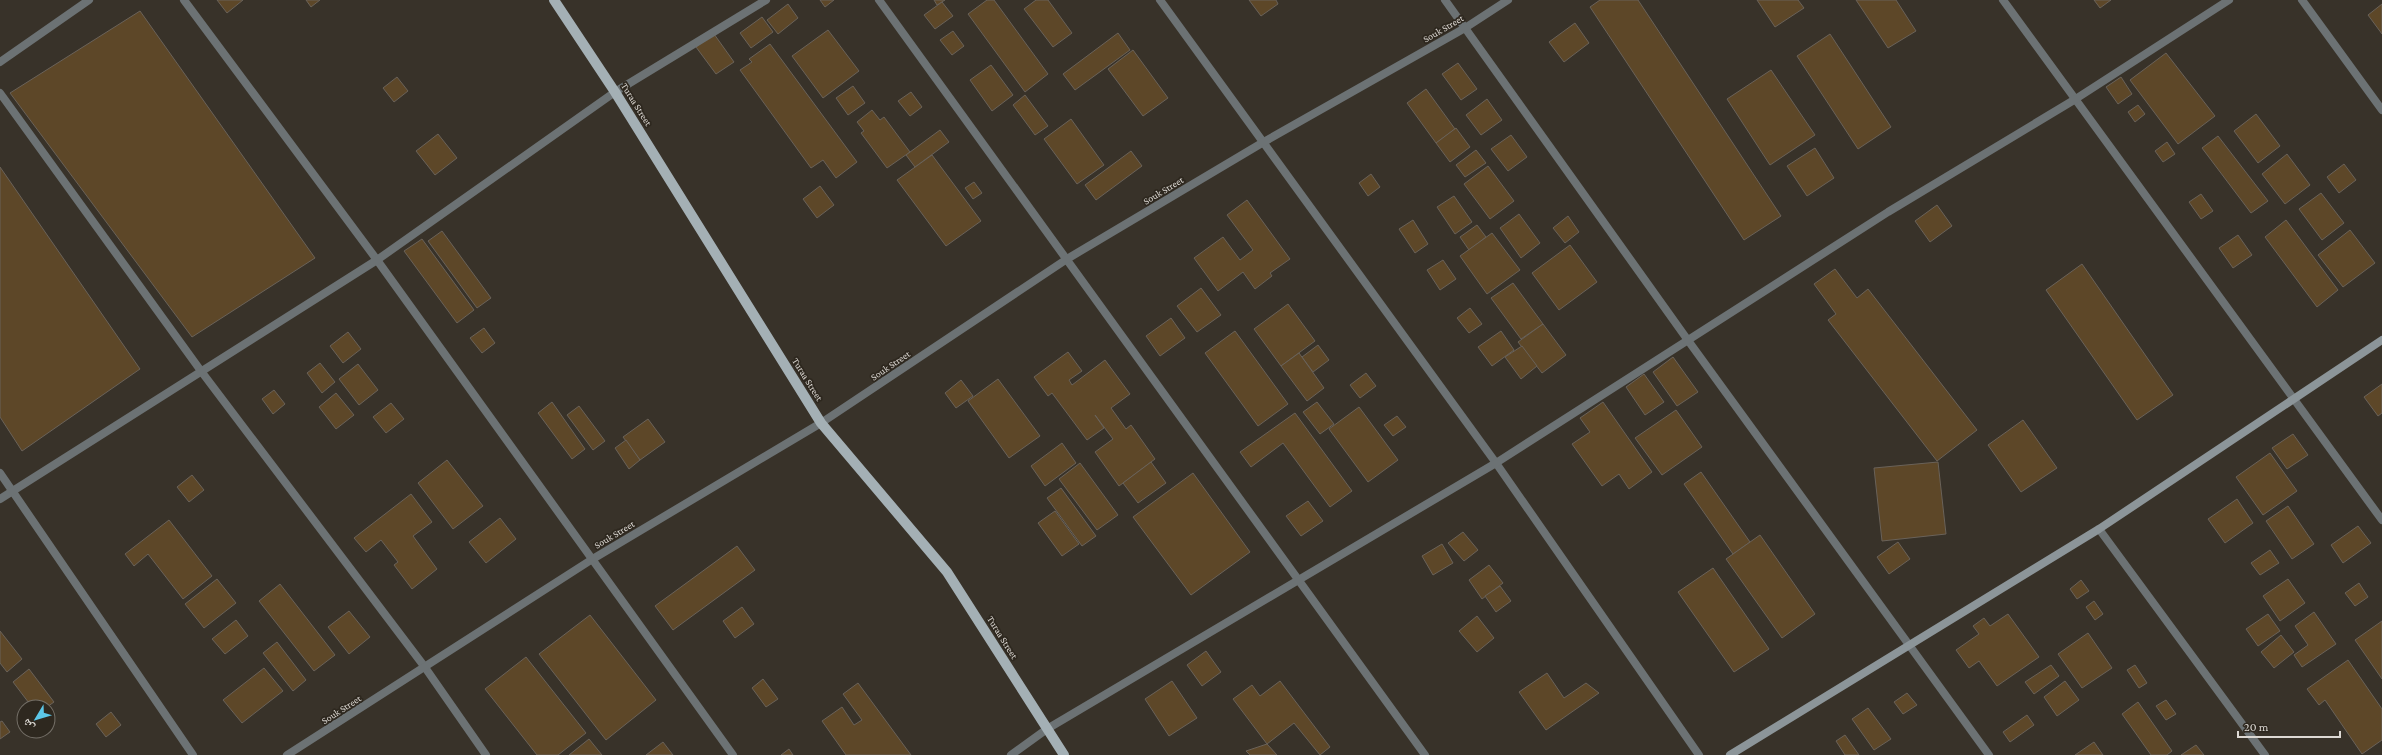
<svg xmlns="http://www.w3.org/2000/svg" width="2382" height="755" font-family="'Crimson Pro','Noto Naskh Arabic',serif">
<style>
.building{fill:#5d4728;stroke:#6a6259}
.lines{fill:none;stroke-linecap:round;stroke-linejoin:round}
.street{stroke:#6c7274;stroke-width:8}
.secondary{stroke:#8c9599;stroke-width:8}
.primary{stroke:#a4b0b5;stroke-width:10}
.labels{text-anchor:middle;stroke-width:3.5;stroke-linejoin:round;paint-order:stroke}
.street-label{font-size:10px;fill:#ddd9d4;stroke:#2e281f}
</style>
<rect width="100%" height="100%" fill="#383229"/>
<g class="building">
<path d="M217 0H243L227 13Z"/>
<path d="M306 0H320L311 7Z"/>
<path d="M820 0H834L825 7Z"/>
<path d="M934 0H945L937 5Z"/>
<path d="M987 0H994L1048 74 1025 92 968 14Z"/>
<path d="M1036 0H1048L1072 33 1053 47 1024 9Z"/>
<path d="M1249 0H1276L1278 4 1261 16Z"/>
<path d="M1600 0H1638L1781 216 1744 240 1590 7Z"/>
<path d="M1757 0H1798L1804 8 1775 27Z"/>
<path d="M1856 0H1896L1916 31 1888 48Z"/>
<path d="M2094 0H2111L2100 8Z"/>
<path d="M942 2 953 16 935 29 924 15Z"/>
<path d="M788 4 798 18 778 34 767 20Z"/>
<path d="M2382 4V34L2368 15Z"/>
<path d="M140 11 315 258 192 337 10 93Z"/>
<path d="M762 17 773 32 751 48 740 33Z"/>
<path d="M1575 23 1589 43 1564 62 1549 42Z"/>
<path d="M828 30 859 71 823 98 792 56Z"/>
<path d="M953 31 964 46 952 55 940 40Z"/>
<path d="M1118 33 1130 50 1075 90 1063 74Z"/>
<path d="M714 34 734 62 716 74 696 47Z"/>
<path d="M1830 34 1891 127 1858 149 1797 56Z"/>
<path d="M770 44 857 162 836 178 823 160 811 168 740 70 752 62 749 59Z"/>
<path d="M1133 50 1168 98 1143 116 1108 69Z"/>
<path d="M2166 53 2215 116 2178 144 2130 80Z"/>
<path d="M1458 63 1477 89 1461 100 1442 74Z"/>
<path d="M991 65 1013 95 992 111 970 80Z"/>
<path d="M1771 70 1815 135 1770 165 1727 99Z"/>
<path d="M397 77 408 91 394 102 383 88Z"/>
<path d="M2121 77 2132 94 2118 104 2106 87Z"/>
<path d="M853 86 865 103 848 115 836 98Z"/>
<path d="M1426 89 1455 129 1436 143 1407 103Z"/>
<path d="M911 92 922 107 910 116 898 101Z"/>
<path d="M1025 95 1048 126 1035 135 1013 105Z"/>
<path d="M1487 99 1502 120 1481 135 1466 115Z"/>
<path d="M2138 105 2145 114 2135 122 2128 112Z"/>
<path d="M872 110 880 120 884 117 910 152 887 168 861 133 864 131 857 122Z"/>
<path d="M2256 114 2280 146 2258 163 2234 131Z"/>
<path d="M1071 119 1104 165 1077 184 1044 139Z"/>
<path d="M1456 128 1470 147 1450 162 1436 143Z"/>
<path d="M940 130 949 142 915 167 906 155Z"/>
<path d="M438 134 457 158 435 175 416 151Z"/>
<path d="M1511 135 1527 157 1508 171 1491 149Z"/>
<path d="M2218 136 2268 201 2251 213 2202 148Z"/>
<path d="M2167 142 2175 154 2163 162 2155 151Z"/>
<path d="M1815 148 1834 178 1807 196 1787 166Z"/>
<path d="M1476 150 1486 163 1465 177 1456 165Z"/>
<path d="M1131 151 1142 166 1096 200 1085 185Z"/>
<path d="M2287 154 2310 185 2285 204 2262 174Z"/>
<path d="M932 155 981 221 946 246 897 180Z"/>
<path d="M2344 164 2356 180 2339 193 2327 177Z"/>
<path d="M1488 166 1514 201 1490 219 1464 184Z"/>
<path d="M0 167 140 369 22 451 0 417Z"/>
<path d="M1371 174 1380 187 1368 196 1359 183Z"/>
<path d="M974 182 982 193 973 199 965 188Z"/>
<path d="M820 186 834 205 817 218 803 199Z"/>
<path d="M2321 193 2344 223 2322 240 2299 209Z"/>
<path d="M2201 194 2213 211 2201 219 2189 202Z"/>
<path d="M1454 196 1472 222 1455 234 1437 207Z"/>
<path d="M1247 200 1290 259 1270 273 1272 276 1255 289 1243 272 1218 291 1194 258 1223 237 1240 260 1253 250 1227 215Z"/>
<path d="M1937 205 1952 226 1930 242 1915 221Z"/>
<path d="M1519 214 1540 243 1521 258 1500 228Z"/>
<path d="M1568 216 1579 232 1565 243 1553 228Z"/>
<path d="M1413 220 1428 244 1415 253 1399 229Z"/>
<path d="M2286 220 2338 290 2317 307 2265 237Z"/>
<path d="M1477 225 1486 237 1469 250 1460 237Z"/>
<path d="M2350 230 2375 263 2343 287 2318 255Z"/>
<path d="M442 231 491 298 477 308 428 241Z"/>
<path d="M1492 233 1520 270 1487 294 1460 256Z"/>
<path d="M2238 235 2252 255 2233 268 2219 248Z"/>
<path d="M422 239 474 310 457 323 404 251Z"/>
<path d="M1570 245 1597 282 1559 310 1532 273Z"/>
<path d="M1443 260 1456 279 1440 290 1427 270Z"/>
<path d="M2082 264 2173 395 2137 420 2046 290Z"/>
<path d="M1835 269 1857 298 1868 289 1977 430 1937 461 1828 320 1836 314 1814 284Z"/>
<path d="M1513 283 1543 324 1521 339 1491 298Z"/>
<path d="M1201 288 1221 315 1197 332 1177 306Z"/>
<path d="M1288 304 1315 341 1281 366 1254 329Z"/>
<path d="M1470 308 1482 324 1469 333 1457 318Z"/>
<path d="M1171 318 1185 338 1160 356 1146 336Z"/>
<path d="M1543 324 1566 355 1542 373 1518 342Z"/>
<path d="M484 328 495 343 482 353 470 338Z"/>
<path d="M1235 331 1288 404 1258 426 1205 353Z"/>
<path d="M1501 331 1514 350 1492 366 1478 347Z"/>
<path d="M348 332 361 349 343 363 330 346Z"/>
<path d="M1318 345 1329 360 1313 372 1302 357Z"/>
<path d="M1522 346 1537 366 1521 379 1505 357Z"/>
<path d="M1068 352 1082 371 1069 380 1072 385 1105 360 1130 394 1111 408 1126 429 1131 425 1155 459 1119 486 1095 452 1113 439 1095 415 1104 428 1087 440 1052 393 1048 396 1034 377Z"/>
<path d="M1299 353 1324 388 1307 401 1281 366Z"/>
<path d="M1673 357 1698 392 1677 406 1653 372Z"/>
<path d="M320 363 335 382 322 393 307 373Z"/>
<path d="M358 364 378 390 359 405 339 379Z"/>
<path d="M1366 373 1376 386 1360 398 1350 385Z"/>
<path d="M1644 374 1664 402 1645 415 1626 387Z"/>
<path d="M998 379 1040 436 1009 458 968 401Z"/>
<path d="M961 380 973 396 956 408 945 393Z"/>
<path d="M2382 384V413L2378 416 2364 397Z"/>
<path d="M274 390 285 404 273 414 262 399Z"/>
<path d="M336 393 354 415 336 429 319 407Z"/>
<path d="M552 402 585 449 572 459 538 413Z"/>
<path d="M1317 402 1334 424 1320 434 1303 412Z"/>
<path d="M1603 402 1652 472 1629 489 1619 474 1602 486 1572 444 1590 432 1580 418Z"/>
<path d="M391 403 404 419 386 433 373 417Z"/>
<path d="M579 406 605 441 593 450 567 415Z"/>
<path d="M1359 407 1398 460 1368 482 1329 429Z"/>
<path d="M1676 410 1702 447 1662 475 1635 438Z"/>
<path d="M1295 413 1352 491 1330 507 1283 443 1251 467 1240 452Z"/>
<path d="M1397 416 1406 427 1393 436 1384 425Z"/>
<path d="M648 419 665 442 640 460 623 437Z"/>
<path d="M2023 420 2057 468 2021 492 1988 445Z"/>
<path d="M2293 434 2308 455 2287 469 2272 448Z"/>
<path d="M626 440 640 460 629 469 615 448Z"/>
<path d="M1062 443 1076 463 1045 486 1031 466Z"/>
<path d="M2270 453 2297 491 2263 515 2236 477Z"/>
<path d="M447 460 483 506 453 529 418 483Z"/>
<path d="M1151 462 1166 483 1138 503 1123 483Z"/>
<path d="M1938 462 1946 534 1882 541 1874 468Z"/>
<path d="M1080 463 1118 515 1097 530 1059 479Z"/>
<path d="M1701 472 1750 542 1733 554 1684 484Z"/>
<path d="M1193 473 1250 552 1191 595 1133 517Z"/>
<path d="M192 475 204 490 189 502 177 487Z"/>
<path d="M1061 488 1096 536 1082 546 1047 498Z"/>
<path d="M411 494 432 522 413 536 437 569 412 589 394 565 398 562 381 540 366 552 354 538Z"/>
<path d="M2237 499 2253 523 2225 543 2208 519Z"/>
<path d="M1308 501 1323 521 1301 536 1286 516Z"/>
<path d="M2288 506 2314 544 2292 559 2266 521Z"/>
<path d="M1055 511 1079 544 1062 556 1038 523Z"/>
<path d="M500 518 516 539 486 563 469 542Z"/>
<path d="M169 520 212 576 183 599 148 554 134 566 125 554Z"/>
<path d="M2358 526 2371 543 2343 563 2331 545Z"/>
<path d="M1463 532 1478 550 1464 561 1448 543Z"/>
<path d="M1760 535 1815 614 1782 638 1726 559Z"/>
<path d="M1898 542 1910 559 1889 574 1877 557Z"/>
<path d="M1442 544 1453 563 1433 575 1422 556Z"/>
<path d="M737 546 755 570 673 630 655 606Z"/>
<path d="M2270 550 2279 563 2260 575 2251 563Z"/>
<path d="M1489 565 1503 583 1482 599 1469 580Z"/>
<path d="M1713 568 1769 649 1734 672 1678 592Z"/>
<path d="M217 579 236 603 204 628 185 604Z"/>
<path d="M2288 579 2305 603 2280 621 2263 596Z"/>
<path d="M2081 580 2089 591 2077 599 2070 589Z"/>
<path d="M2359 583 2368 597 2355 606 2345 593Z"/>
<path d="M280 584 335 655 314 671 259 601Z"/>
<path d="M1500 586 1511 601 1496 612 1485 596Z"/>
<path d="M2094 601 2103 614 2095 620 2086 607Z"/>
<path d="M742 607 754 624 735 638 723 621Z"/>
<path d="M349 611 370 637 349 654 328 627Z"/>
<path d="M2314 612 2336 644 2302 667 2294 655 2308 645 2295 626Z"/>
<path d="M2008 614 2039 657 1997 686 1979 661 1969 668 1956 650 1979 634 1973 626 1984 618 1990 626Z"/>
<path d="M2268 614 2280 631 2258 646 2246 629Z"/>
<path d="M590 615 656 700 606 740 539 654Z"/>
<path d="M1477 616 1494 638 1477 652 1459 631Z"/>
<path d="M236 620 248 636 225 654 212 639Z"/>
<path d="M2382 621V679L2355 640Z"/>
<path d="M0 631 22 659 7 672 0 663Z"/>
<path d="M2088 633 2112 668 2082 688 2058 654Z"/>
<path d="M2281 635 2294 652 2274 668 2261 652Z"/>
<path d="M277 642 306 680 293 691 263 653Z"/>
<path d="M1206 651 1221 672 1202 686 1187 665Z"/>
<path d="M526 657 586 733 558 755H537L485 689Z"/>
<path d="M2348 660 2382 709V740L2362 754 2325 700 2319 705 2307 689Z"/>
<path d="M2051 665 2059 676 2034 694 2025 682Z"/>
<path d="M2135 665 2147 683 2139 688 2127 670Z"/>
<path d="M264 668 283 691 242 723 223 700Z"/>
<path d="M29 669 54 702 47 707H32L13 682Z"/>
<path d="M1547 673 1564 698 1586 683 1599 693 1546 730 1519 692Z"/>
<path d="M763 679 778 699 766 707 752 688Z"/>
<path d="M1172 681 1197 718 1169 736 1145 699Z"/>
<path d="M1280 681 1330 747 1320 755 1294 723 1267 744 1233 699 1252 685 1260 696Z"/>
<path d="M2065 681 2079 700 2057 716 2044 697Z"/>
<path d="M858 683 911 755H846L822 721 842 707 854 725 862 720 843 694Z"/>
<path d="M1907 693 1917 705 1903 714 1894 702Z"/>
<path d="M2166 700 2176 714 2166 720 2156 706Z"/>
<path d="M2138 702 2172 751 2167 755H2151L2122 714Z"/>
<path d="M1868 708 1891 739 1874 750 1852 719Z"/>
<path d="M111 712 121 725 106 737 96 724Z"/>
<path d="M2027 715 2034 725 2010 742 2003 732Z"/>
<path d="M2 721 10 732 0 739V722Z"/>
<path d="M1845 735 1859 755H1845L1836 741Z"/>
<path d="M589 739 602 755H569Z"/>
<path d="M663 742 673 755H646Z"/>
<path d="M2094 742 2103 755H2075Z"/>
<path d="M1267 744 1277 755H1250L1246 751Z"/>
<path d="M2196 745 2204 755H2181Z"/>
<path d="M789 749 793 755H781Z"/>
</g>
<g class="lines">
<g class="street">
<path d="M184 0 377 260 733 755"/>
<path d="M879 0 1425 755"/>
<path d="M1160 0 1496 463 1699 755"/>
<path d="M1445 0 1687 339 1989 755"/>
<path d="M2003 0 2382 520"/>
<path d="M2302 0 2382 110"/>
<path d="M0 62 89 0"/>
<path d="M0 93 201 371 424 666 486 755"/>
<path d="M0 473 193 755"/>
<path d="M0 499 377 260 615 92 766 0"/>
<path d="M2099 529 2265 755"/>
<path d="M287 755 591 560 821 423 1067 259 1262 143 1465 28 1508 0"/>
<path d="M1011 755 1047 729 1496 463 1888 212 2074 100 2229 0"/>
</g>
<path class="secondary" d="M1730 755 2099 529 2382 340"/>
<path class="primary" d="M554 0 615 92 821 423 947 572 1064 755"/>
</g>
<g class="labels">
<g class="street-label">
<text transform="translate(1443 28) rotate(-30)" y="4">Souk Street</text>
<text transform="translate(637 104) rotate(58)" y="4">Turaa Street</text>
<text transform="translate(1163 190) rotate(-31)" y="4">Souk Street</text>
<text transform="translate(890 365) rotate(-34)" y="4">Souk Street</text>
<text transform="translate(808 379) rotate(58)" y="4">Turaa Street</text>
<text transform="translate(614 534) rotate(-31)" y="4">Souk Street</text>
<text transform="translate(1003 637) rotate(58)" y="4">Turaa Street</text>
<text transform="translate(341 709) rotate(-33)" y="4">Souk Street</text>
</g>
</g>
<g transform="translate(36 719) rotate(232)"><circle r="19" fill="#2e281f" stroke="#746f67"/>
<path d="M0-3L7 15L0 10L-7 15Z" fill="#5cc7e8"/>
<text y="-6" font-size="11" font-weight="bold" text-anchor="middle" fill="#ddd9d4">ش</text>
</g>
<path d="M2238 731v6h102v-6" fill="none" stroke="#ddd9d4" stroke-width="2"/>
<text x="2244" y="731" font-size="12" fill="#ddd9d4" stroke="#2e281f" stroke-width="3" paint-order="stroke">20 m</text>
</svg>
